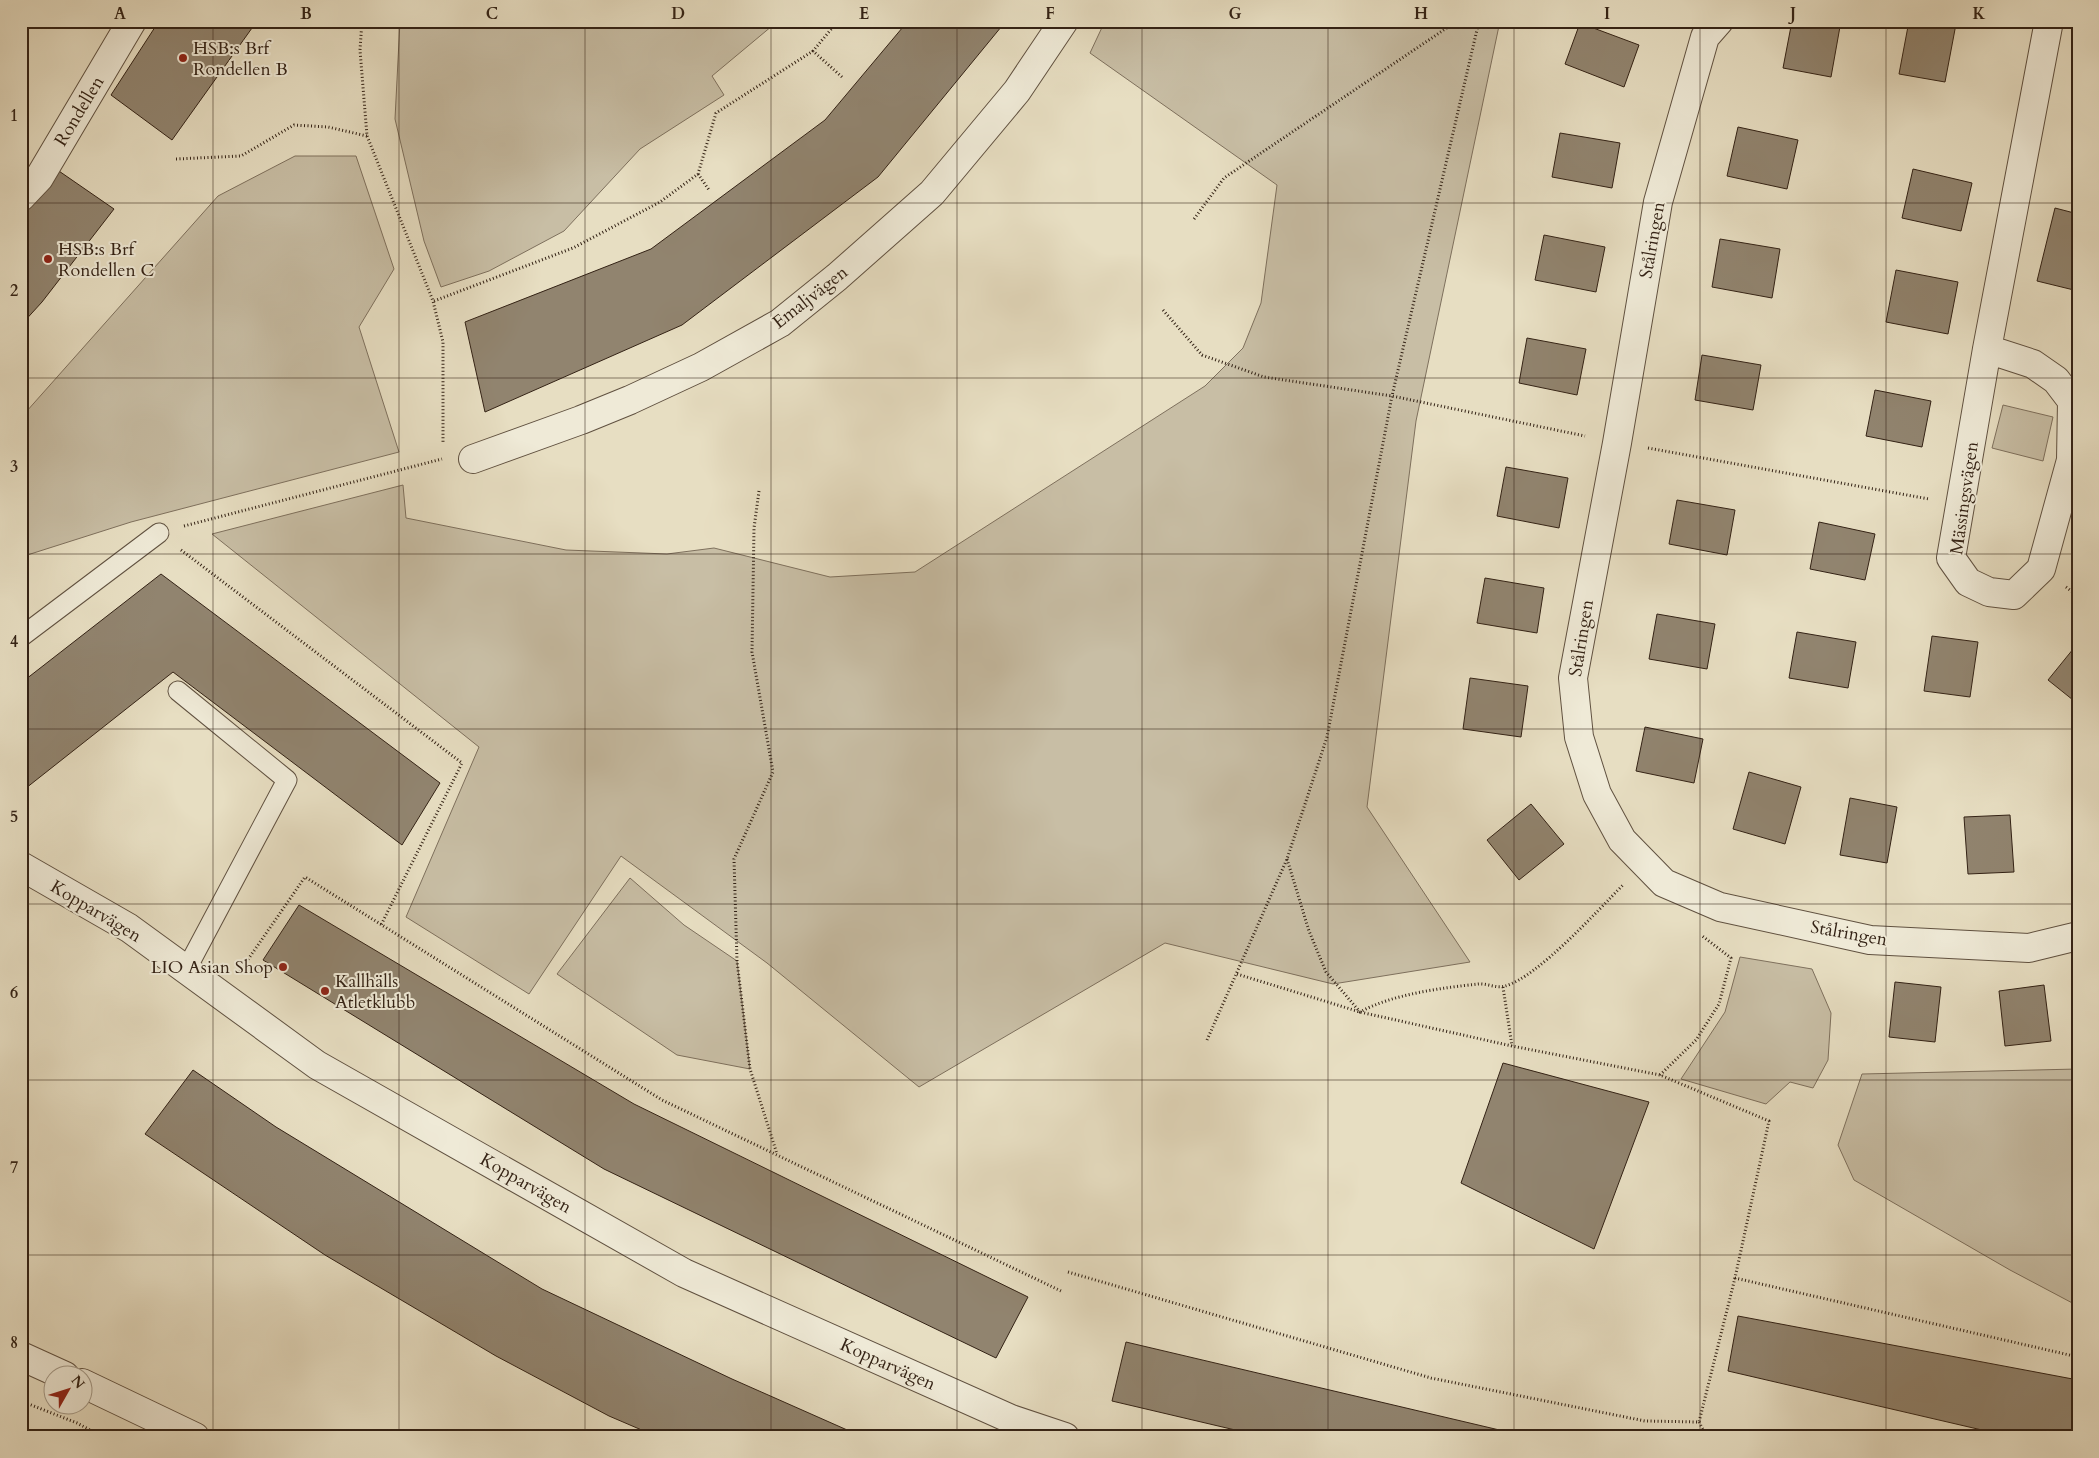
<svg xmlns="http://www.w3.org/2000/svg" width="2099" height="1458" font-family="Cardo,serif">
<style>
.green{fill:#c8bea5;stroke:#7e705d}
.building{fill:#91846f;stroke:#332215}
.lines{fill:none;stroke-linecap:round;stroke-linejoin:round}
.service-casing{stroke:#605140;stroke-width:21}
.minor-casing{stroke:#605140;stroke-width:30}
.tertiary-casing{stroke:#605140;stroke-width:30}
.path{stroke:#332215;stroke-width:3;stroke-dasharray:1 2.5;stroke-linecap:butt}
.service{stroke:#efead7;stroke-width:19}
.minor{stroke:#efead7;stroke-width:28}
.tertiary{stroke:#efead7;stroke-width:28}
.grid{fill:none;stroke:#332215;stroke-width:1;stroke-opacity:0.55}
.poi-dot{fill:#8f2418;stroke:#efead7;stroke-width:2}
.labels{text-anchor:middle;stroke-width:4;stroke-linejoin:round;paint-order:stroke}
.poi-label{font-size:18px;fill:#332215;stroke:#efead7;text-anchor:start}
.street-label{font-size:18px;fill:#332215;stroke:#efead7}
.neatline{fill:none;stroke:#332215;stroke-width:2}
.grid-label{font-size:16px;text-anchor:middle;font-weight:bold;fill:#332215}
</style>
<rect width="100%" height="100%" fill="#e7dec2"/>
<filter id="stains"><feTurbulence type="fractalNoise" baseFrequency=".004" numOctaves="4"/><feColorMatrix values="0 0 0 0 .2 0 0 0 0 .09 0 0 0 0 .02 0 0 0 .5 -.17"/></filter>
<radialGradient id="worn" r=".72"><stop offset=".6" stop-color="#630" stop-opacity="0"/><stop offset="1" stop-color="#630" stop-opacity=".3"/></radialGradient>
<g class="green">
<path d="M400 21H778L712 76 724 95 640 149 564 231 489 271 441 287 424 241 395 119Z"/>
<path d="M1105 21H1500L1416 421 1367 807 1470 962 1333 984 1165 943 919 1087 767 963 621 856 529 994 406 917 479 747 212 534 403 485 406 518 566 550 667 554 714 548 830 577 915 572 1205 386 1243 348 1261 303 1277 185 1090 53Z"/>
<path d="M295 156H356L394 269 359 327 399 452 131 522 21 557V414L26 412 218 196Z"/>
<path d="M2003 405 2053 417 2043 461 1992 448Z"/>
<path d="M630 878 684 925 737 961 750 1069 677 1055 557 974Z"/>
<path d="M1740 957 1812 969 1831 1013 1828 1060 1813 1088 1790 1082 1766 1104 1681 1079 1725 1012Z"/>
<path d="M2078 1069V1306L2010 1270 1854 1180 1838 1145 1862 1074Z"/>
</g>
<g class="building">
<path d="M159 21H257L172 140 111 95Z"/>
<path d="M908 21H1006L878 177 682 325 485 412 465 322 651 249 825 120Z"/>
<path d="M1792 21H1841L1831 77 1783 68Z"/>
<path d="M1909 21 1956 24 1945 82 1899 74Z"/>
<path d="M1580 23 1639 45 1624 87 1565 64Z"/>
<path d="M1738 127 1798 140 1787 189 1727 176Z"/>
<path d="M1560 133 1620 143 1612 188 1552 177Z"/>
<path d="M56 169 114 209 42 302 21 325V215Z"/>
<path d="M1913 169 1972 183 1961 231 1902 218Z"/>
<path d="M2055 208 2078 214V291L2037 281Z"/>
<path d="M1544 235 1605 247 1596 292 1535 280Z"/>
<path d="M1720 239 1780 249 1772 298 1712 287Z"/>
<path d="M1896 270 1958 282 1948 334 1886 322Z"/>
<path d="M1527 338 1586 349 1577 395 1519 383Z"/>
<path d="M1702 355 1761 365 1753 410 1695 400Z"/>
<path d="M1875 390 1931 401 1922 447 1866 436Z"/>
<path d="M1506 467 1568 478 1559 528 1497 516Z"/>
<path d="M1677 500 1735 510 1727 555 1669 544Z"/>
<path d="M1819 522 1875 534 1865 580 1810 569Z"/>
<path d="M161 574 440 783 402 845 173 672 21 792V683Z"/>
<path d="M1485 578 1544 588 1537 633 1477 623Z"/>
<path d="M1657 614 1715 624 1707 669 1649 659Z"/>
<path d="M1797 632 1856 642 1848 688 1789 678Z"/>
<path d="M1932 636 1978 642 1970 697 1924 691Z"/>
<path d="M2078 643V704L2048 680Z"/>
<path d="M1470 678 1528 686 1521 737 1463 729Z"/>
<path d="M1645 727 1703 739 1694 783 1636 771Z"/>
<path d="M1749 772 1801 787 1785 844 1733 829Z"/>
<path d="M1850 798 1897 807 1887 863 1840 855Z"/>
<path d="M1531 804 1564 844 1519 880 1487 840Z"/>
<path d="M2010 815 2014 872 1968 874 1964 817Z"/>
<path d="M299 905 634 1104 1028 1297 996 1358 604 1169 263 960Z"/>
<path d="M1895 982 1941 987 1935 1042 1889 1037Z"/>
<path d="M2044 985 2051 1041 2005 1046 1999 991Z"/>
<path d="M1503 1063 1649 1102 1594 1249 1461 1183Z"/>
<path d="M193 1070 276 1127 542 1289 732 1379 863 1437H658L609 1416 496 1356 325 1255 145 1134Z"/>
<path d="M1738 1316 2078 1380V1437H2012L1728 1371Z"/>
<path d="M1126 1342 1529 1437H1265L1112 1401Z"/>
</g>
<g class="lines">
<g class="service-casing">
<g id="service">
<path d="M21 637 159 533"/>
<path d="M178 691 287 780 186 970"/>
</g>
</g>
<g class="minor-casing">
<g id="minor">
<path d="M1719 21 1705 37 1658 202 1617 443 1573 678 1579 737 1597 794 1622 840 1664 883 1720 907 1870 940 2029 948 2078 936"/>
<path d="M21 197 39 178 132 21"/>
<path d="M1987 349 2033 364 2056 380 2072 401 2071 460 2041 569 2014 595 1989 592 1968 582 1951 558 1987 349 2049 21"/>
<path d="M473 459 581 420 630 400 701 367 780 323 837 277 932 193 1017 91 1064 21"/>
<path d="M21 866 129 928 317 1065 684 1273 1011 1419 1065 1437"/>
</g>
</g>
<g class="tertiary-casing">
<g id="tertiary">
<path d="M21 1356 65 1376"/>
<path d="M82 1383 195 1437"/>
</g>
</g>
<g class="path">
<path d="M362 21 360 50 367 136 433 301 443 342V444"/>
<path d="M838 21 813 51 842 77"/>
<path d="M176 159 241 156 294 125 328 127 367 136"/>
<path d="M698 174 709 190"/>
<path d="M1194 219 1224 178 1457 21"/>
<path d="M434 301 573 248 660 202 698 174 716 113 813 51"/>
<path d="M1163 310 1202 355 1264 377 1392 396 1585 436"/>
<path d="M1648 448 1929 499"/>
<path d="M759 491 754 528 752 652 773 772 734 859 737 961 750 1069 777 1154"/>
<path d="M184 526 442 459"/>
<path d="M181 550 462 763 381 925"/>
<path d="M2066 587 2078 596"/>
<path d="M1287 859 1309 931 1326 972 1360 1012C1393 994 1441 988 1478 984 1487 983 1497 989 1505 986 1538 977 1597 911 1623 885"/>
<path d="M240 971 305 877 662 1100 1061 1291"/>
<path d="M1237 974 1360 1012 1512 1046 1660 1075 1769 1121 1735 1278 2078 1357"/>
<path d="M1503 987 1512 1046"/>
<path d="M1207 1040 1287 859 1327 737 1392 396 1479 21"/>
<path d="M1660 1075 1696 1040 1719 1004 1731 958 1701 935"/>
<path d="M1068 1272 1431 1378 1645 1421 1699 1422 1735 1278"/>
<path d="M21 1401 77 1423 103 1437"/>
<path d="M1699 1422 1707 1437"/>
</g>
<use href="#service" class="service"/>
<use href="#minor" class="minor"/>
<use href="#tertiary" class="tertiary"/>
</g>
<path class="grid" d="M213 21V1437M399 21V1437M585 21V1437M771 21V1437M957 21V1437M1142 21V1437M1328 21V1437M1514 21V1437M1700 21V1437M1886 21V1437M21 203H2078M21 378H2078M21 554H2078M21 729H2078M21 904H2078M21 1080H2078M21 1255H2078"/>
<g class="poi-dot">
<circle cx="183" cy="58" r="5"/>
<circle cx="48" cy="259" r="5"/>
<circle cx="283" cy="967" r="5"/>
<circle cx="325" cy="991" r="5"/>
</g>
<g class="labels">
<g class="poi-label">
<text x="193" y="54">HSB:s Brf<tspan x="193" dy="21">Rondellen B</tspan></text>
<text x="58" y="255">HSB:s Brf<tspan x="58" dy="21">Rondellen C</tspan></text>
<text x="273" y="973" text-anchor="end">LIO Asian Shop</text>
<text x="335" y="987">Kallhälls<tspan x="335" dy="21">Atletklubb</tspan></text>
</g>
<g class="street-label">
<text transform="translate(79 111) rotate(-59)" y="6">Rondellen</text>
<text transform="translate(1652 240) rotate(-80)" y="6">Stålringen</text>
<text transform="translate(810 297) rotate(-38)" y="6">Emaljvägen</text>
<text transform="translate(1964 498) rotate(-82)" y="6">Mässingsvägen</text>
<text transform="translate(1581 638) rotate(-81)" y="6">Stålringen</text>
<text transform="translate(96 911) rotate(31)" y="6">Kopparvägen</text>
<text transform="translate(1849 933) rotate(10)" y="6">Stålringen</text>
<text transform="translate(526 1183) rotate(30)" y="6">Kopparvägen</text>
<text transform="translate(888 1364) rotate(24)" y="6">Kopparvägen</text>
</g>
</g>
<rect width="2099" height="1458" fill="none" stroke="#e7dec2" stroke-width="55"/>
<g transform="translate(68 1390) rotate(51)"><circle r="24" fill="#efead7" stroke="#a49a89"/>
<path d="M0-4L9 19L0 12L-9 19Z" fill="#8f2418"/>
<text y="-8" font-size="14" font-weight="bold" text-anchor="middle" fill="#332215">N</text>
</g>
<rect x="28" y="28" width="2044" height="1402" class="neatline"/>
<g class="grid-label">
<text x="120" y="19">A</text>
<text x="306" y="19">B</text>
<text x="492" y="19">C</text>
<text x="678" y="19">D</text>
<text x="864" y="19">E</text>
<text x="1050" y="19">F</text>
<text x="1235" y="19">G</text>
<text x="1421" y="19">H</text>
<text x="1607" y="19">I</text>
<text x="1793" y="19">J</text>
<text x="1979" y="19">K</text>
<text x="14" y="121">1</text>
<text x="14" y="296">2</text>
<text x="14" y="472">3</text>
<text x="14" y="647">4</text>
<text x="14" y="822">5</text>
<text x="14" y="998">6</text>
<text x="14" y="1173">7</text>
<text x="14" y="1348">8</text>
</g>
<rect width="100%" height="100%" filter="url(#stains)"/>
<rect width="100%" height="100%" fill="url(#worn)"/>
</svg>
